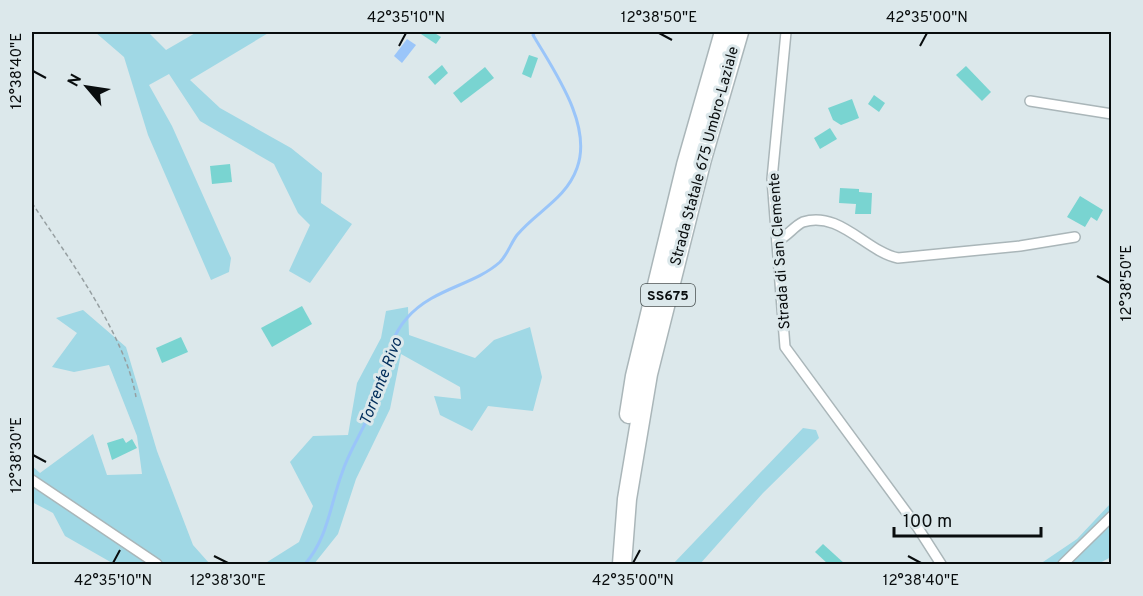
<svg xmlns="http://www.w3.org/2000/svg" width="1143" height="596" font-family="Overpass,sans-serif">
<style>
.green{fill:#a0d8e5}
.water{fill:#9ac5f9}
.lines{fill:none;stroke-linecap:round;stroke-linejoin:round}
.stream{stroke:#9ac5f9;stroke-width:3}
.building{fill:#79d4d1}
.street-casing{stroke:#aab6b9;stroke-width:12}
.highway-casing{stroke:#aab6b9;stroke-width:21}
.path{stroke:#969fa1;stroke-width:1.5;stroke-dasharray:4.5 3;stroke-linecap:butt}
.street{stroke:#fff;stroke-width:9}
.highway{stroke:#fff;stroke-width:18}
.ticks{fill:none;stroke:#090d0e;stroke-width:2}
.labels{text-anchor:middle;stroke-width:6;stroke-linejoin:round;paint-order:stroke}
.shield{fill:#dce8eb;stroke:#484f50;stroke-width:1.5}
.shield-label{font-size:14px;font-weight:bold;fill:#090d0e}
.street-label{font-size:15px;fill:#090d0e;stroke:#dce8eb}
.water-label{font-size:16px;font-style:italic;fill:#002c5a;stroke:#dce8eb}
.neatline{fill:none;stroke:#090d0e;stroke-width:2}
.ticks-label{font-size:15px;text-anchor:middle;fill:#090d0e}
</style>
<rect width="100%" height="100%" fill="#dce8eb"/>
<g class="green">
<path d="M95 32H148L166 50 197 32H270L190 80 220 108 291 148 322 173 321 203 352 224 310 283 289 271 310 225 298 213 274 164 200 121 169 74 149 85 172 126 231 258 229 272 211 280 148 135 124 57Z"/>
<path d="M408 307 409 335 475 358 494 340 530 327 542 377 533 411 488 406 472 431 440 415 434 396 461 399 460 387 401 354 390 409 356 479 338 534 314 564H264L299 542 313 506 290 462 313 436 348 435 357 383 381 338 386 311Z"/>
<path d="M83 310 126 347 157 451 193 545 209 563 226 564H114L65 536 53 513 32 502V466L40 473 93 434 107 475 142 474 137 436 109 365 74 372 52 367 77 333 56 318Z"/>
<path d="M803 428 816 430 819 438 763 493 700 564H673Z"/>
<path d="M1111 503V557L1098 564H1040L1077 539Z"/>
</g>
<path class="water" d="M407 39 416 45 402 63 394 56Z"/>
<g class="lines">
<path class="stream" d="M305 564C328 538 330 505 342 473 350 448 366 427 374 402 383 375 387 340 407 318 433 288 473 286 500 262 507 255 511 243 517 235 537 211 566 199 577 168 593 125 554 71 533 35L535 32"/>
</g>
<g class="building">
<path d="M418 32H433L441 37 436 44Z"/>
<path d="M529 55 538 58 531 78 522 74Z"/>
<path d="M442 65 448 73 435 85 428 77Z"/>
<path d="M966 66 991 92 982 101 956 75Z"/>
<path d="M485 67 494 78 461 103 453 93Z"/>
<path d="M874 95 885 103 879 112 868 104Z"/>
<path d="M852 99 859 118 841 125 833 120 828 108Z"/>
<path d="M830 128 837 139 820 149 814 138Z"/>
<path d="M230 164 232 182 212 184 210 166Z"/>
<path d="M840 188 859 189V192L872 193 871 214H855L856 204 839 203Z"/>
<path d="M1080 196 1103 210 1097 221 1091 217 1085 227 1067 217Z"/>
<path d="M302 306 312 324 272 347 261 328Z"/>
<path d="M181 337 188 352 162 363 156 348Z"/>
<path d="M123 438 126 443 132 439 137 448 112 460 107 443Z"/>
<path d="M823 544 845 564H828L815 552Z"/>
</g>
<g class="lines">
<g class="street-casing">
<g id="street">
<path d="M786 32 772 179 785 347 918 528 941 564"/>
<path d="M1030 101 1112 114"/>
<path d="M777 241C787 237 794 226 803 222 839 210 867 252 898 258L1020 246 1075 237"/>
<path d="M32 480 157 564"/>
<path d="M1063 564 1112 516"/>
</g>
</g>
<g class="highway-casing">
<g id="highway">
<path d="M629 414 635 376 686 165 724 32"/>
<path d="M622 564 627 499 648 374 702 159 739 32"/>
</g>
</g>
<path class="path" d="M32 203C67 256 125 334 136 397"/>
<use href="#street" class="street"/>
<use href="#highway" class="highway"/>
</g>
<path class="ticks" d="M659 33 672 40M399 46 406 33M920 46 927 33M33 71 46 78M1097 276 1110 283M33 455 46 462M214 556 228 563M908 556 921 563M113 563 120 550M633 563 640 550"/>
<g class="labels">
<rect class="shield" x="641" y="284" width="54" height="22" rx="4.5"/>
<g class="shield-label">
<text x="668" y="300">SS675</text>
</g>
<g class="street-label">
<text transform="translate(704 156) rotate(-75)" y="5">Strada Statale 675 Umbro-Laziale</text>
<text transform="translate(779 251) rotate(-94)" y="5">Strada di San Clemente</text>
</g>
<g class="water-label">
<text transform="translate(380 381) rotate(-69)" y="6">Torrente Rivo</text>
</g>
</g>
<rect width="1143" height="596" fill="none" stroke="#dce8eb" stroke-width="66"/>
<g transform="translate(87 87) rotate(299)" stroke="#dce8eb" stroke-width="4.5" paint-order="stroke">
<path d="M0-4.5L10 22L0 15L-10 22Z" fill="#090d0e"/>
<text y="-9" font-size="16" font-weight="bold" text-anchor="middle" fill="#090d0e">N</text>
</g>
<path d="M894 527v9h147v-9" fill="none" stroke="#090d0e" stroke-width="3"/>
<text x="903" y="527" font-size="18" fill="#090d0e" stroke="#dce8eb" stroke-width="4.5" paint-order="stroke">100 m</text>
<rect x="33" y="33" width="1077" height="530" class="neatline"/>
<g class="ticks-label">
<text x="406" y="22">42°35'10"N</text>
<text x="659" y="22">12°38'50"E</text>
<text x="927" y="22">42°35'00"N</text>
<text transform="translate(16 71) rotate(-90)" y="5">12°38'40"E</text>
<text transform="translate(1126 283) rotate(-90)" y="5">12°38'50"E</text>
<text transform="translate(16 455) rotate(-90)" y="5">12°38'30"E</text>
<text x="113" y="585">42°35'10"N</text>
<text x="228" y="585">12°38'30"E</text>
<text x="633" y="585">42°35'00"N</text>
<text x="921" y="585">12°38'40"E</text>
</g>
</svg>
